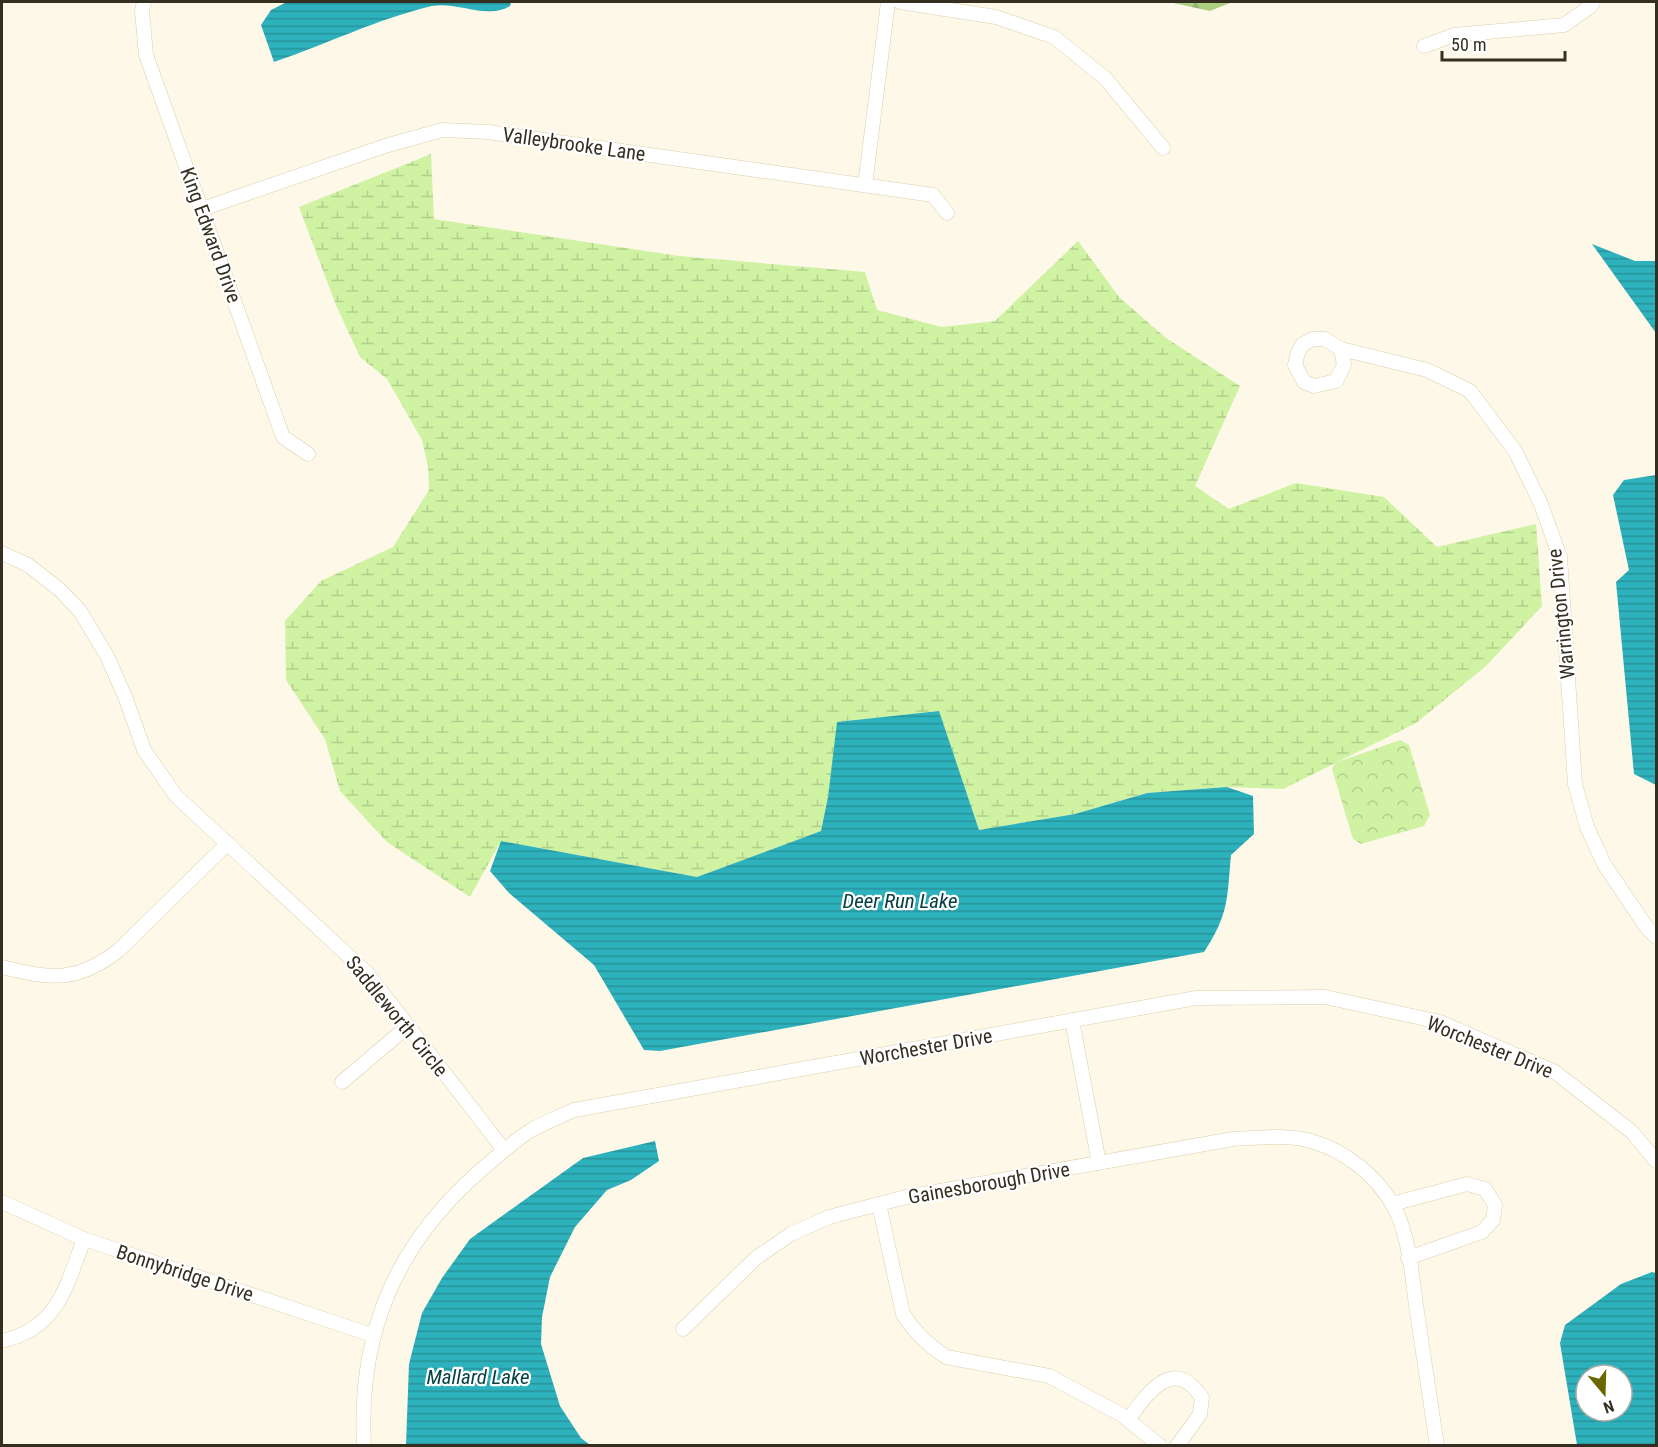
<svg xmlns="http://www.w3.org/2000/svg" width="1658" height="1447" font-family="'Roboto Condensed',sans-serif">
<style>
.forest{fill:url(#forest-firs)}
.wetland{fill:url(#wetland-marsh)}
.park{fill:url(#park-crowns)}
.water{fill:url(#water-rules);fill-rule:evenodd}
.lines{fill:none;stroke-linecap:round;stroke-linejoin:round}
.minor-casing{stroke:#decfab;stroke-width:15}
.minor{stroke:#fff;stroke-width:14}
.labels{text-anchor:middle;stroke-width:4.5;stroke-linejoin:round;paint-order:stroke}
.street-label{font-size:20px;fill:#352f21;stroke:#fff}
.water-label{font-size:21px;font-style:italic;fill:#064146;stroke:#fff}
</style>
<defs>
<pattern id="forest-firs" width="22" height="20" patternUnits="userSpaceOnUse" patternTransform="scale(1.5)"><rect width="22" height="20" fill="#acce80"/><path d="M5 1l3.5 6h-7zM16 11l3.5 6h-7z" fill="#95b16e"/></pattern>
<pattern id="wetland-marsh" width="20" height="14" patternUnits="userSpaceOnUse" patternTransform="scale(1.5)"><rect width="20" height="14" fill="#cff2a3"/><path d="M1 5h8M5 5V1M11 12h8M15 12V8" fill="none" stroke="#b2d08c"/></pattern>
<pattern id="park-crowns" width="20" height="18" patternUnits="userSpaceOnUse" patternTransform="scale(1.5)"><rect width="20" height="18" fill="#cff2a3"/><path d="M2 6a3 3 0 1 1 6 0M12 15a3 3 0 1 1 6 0" fill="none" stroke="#b2d08c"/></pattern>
<pattern id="water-rules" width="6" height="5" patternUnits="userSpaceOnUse" patternTransform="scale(1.5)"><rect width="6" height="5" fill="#2db2bd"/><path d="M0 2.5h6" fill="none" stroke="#279199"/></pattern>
</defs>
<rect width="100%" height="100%" fill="#fef8e9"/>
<path class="forest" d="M1169 2H1232L1210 11Z"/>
<path class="wetland" d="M431 154 434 219 679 256 865 272 877 310 942 327 995 321 1078 241 1119 297 1166 338 1240 386 1195 486 1229 509 1296 483 1384 497 1437 547 1536 524 1542 606 1486 666 1416 723 1283 789 1227 787 1146 793 1075 814 979 830 938 711 838 722 828 797 821 831 697 877 501 841 470 897 387 842 340 791 325 739 286 680 285 621 321 581 393 547 429 490 428 466 422 440 387 379 360 357 336 305 299 207Z"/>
<path class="park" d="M1400 740 1409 745 1430 815 1424 826 1361 844 1353 839 1332 769 1335 763Z"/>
<g class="water">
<path d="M287 2H511L510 6C488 20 457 1 432 6 377 19 327 44 274 62L261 25 271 10Z"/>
<path d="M1592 244 1635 261H1656V333Z"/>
<path d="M1656 475V785L1634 774 1616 582 1629 570 1613 495 1624 480Z"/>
<path d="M939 711 979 830 1075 814 1147 793 1227 787 1253 796 1254 834 1231 855C1227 899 1229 914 1204 952L660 1051 644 1050 594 965 509 893 490 871 501 841 697 877 821 831 828 797 837 722Z"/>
<path d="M655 1141 659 1161 631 1180 607 1190 575 1227 550 1277 542 1317 541 1344 560 1406 581 1438 590 1445H406L409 1364 422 1313 442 1278 470 1239 583 1158Z"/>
<path d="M1652 1272 1656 1273V1444L1577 1445 1560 1343 1565 1325 1621 1284ZM1586 1375H1622V1411H1586Z"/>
</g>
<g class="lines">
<g class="minor-casing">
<g id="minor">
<path d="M144 2 142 11 146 55 283 437 308 454"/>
<path d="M900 2 996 17 1054 37 1105 78 1163 148"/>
<path d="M1424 46 1454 35 1564 25 1591 6 1593 2"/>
<path d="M865 185 888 2"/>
<path d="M202 209 385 146 442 130 488 132 933 195 947 213"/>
<path d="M1341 349 1344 365 1336 381 1314 386 1304 382 1295 365 1298 352 1303 344 1313 339H1325L1341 349 1427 370 1470 391 1515 451 1541 504 1560 557 1575 784 1587 827 1604 864 1647 928 1656 937"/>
<path d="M2 553 28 565 59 589 80 611 107 656 126 699 144 750 176 796 367 973 504 1150"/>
<path d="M2 967C51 979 77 983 119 950L228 843"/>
<path d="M1072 1020 1099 1163"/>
<path d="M342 1082 407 1027"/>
<path d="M2 1202 84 1239 372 1335"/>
<path d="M879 1204 903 1314C914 1332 928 1345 946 1357L1049 1376 1122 1415 1160 1446"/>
<path d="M1392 1204 1467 1184 1485 1189 1495 1205 1493 1220 1482 1232 1408 1258"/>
<path d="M683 1329 756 1258 791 1234 829 1217 906 1197 1233 1139C1258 1138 1286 1134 1311 1141 1346 1151 1377 1176 1394 1207 1409 1235 1412 1275 1416 1305 1423 1352 1430 1399 1437 1446"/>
<path d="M2 1341C58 1328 66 1287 84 1239"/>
<path d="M1128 1420C1148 1392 1174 1355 1202 1398L1200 1414 1177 1446"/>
<path d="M364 1446C358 1334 395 1245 480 1171 497 1157 514 1140 533 1129 546 1122 561 1116 574 1110L1196 998 1325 997 1440 1022 1555 1072 1632 1132 1656 1161"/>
</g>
</g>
<use href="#minor" class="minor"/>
</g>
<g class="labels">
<g class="street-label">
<text transform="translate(574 144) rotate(8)" y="7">Valleybrooke Lane</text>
<text transform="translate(211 235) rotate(70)" y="7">King Edward Drive</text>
<text transform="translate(1561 614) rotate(-96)" y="7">Warrington Drive</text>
<text transform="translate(397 1016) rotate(51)" y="7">Saddleworth Circle</text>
<text transform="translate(926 1047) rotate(-10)" y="7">Worchester Drive</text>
<text transform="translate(1490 1047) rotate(22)" y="7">Worchester Drive</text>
<text transform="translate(989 1183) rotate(-10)" y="7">Gainesborough Drive</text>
<text transform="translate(185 1273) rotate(18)" y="7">Bonnybridge Drive</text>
</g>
<g class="water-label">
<text x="900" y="908">Deer Run Lake</text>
<text x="478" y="1384">Mallard Lake</text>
</g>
</g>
<rect width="1658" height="1447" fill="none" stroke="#352f21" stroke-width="6"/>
<g transform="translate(1604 1393) rotate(161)"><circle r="28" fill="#ffffff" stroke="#aeaca6" stroke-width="1.5"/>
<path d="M0-4.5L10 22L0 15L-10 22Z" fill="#686700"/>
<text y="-9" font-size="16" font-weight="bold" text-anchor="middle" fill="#352f21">N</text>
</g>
<path d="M1442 51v9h123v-9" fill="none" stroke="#352f21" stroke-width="3"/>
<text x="1451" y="51" font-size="18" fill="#352f21" stroke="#ffffff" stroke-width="4.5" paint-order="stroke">50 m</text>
</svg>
